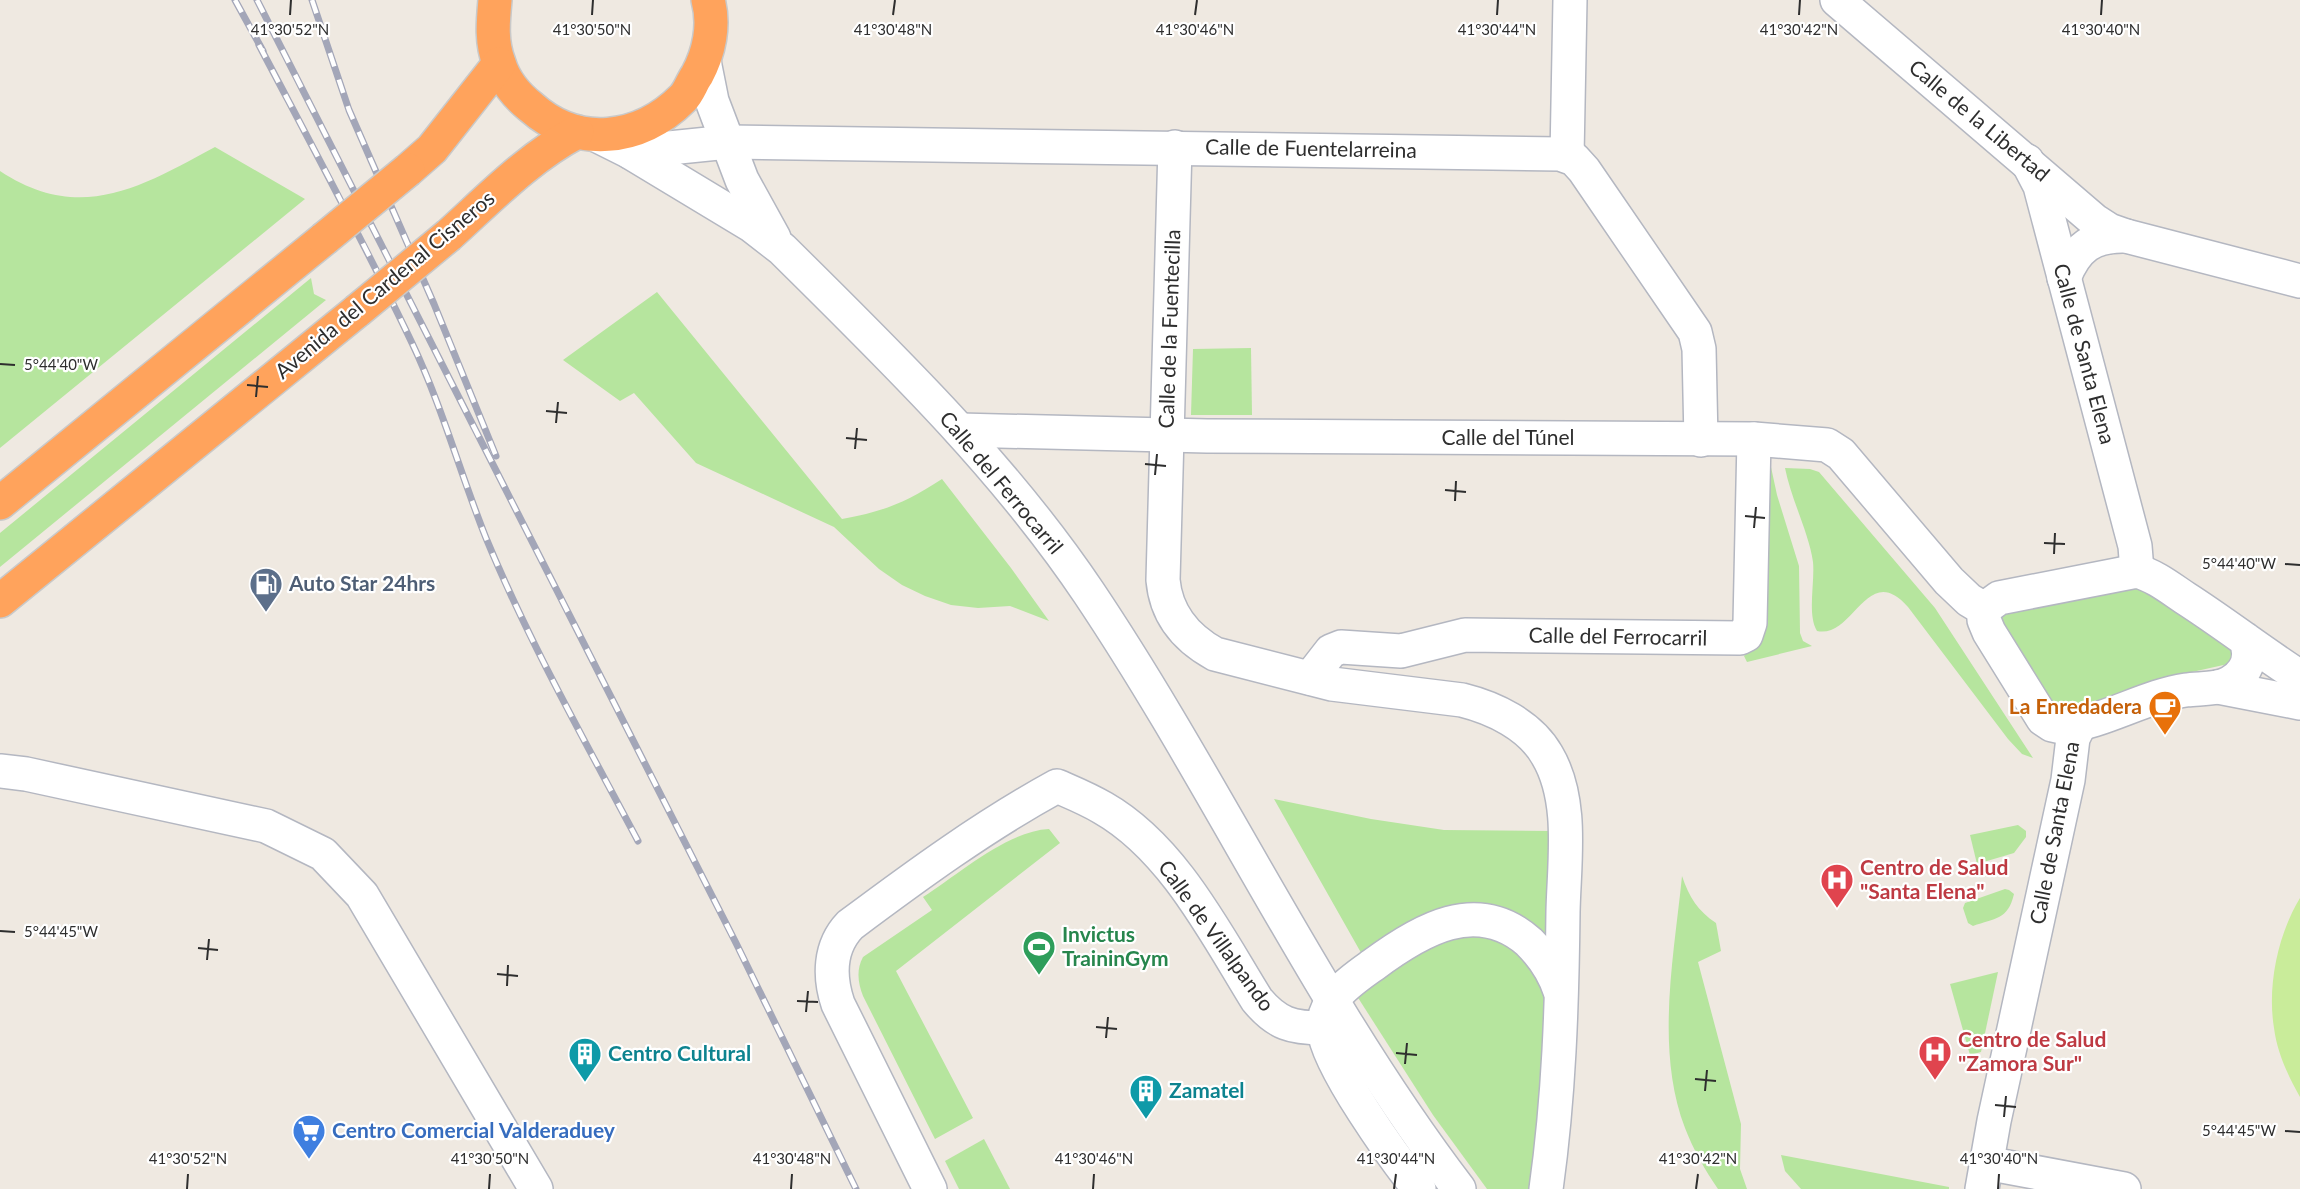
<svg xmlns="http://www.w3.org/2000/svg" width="2300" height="1189" font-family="Lato,sans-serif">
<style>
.green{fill:#b6e59e}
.pitch{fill:#c9ec9a}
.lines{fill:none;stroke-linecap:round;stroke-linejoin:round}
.minor-casing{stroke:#b4b7c1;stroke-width:36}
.highway-casing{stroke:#c9c9c9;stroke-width:36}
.minor{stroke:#fff;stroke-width:33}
.highway{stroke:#ffa35c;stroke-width:33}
.rail-casing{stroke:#a3a6b8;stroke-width:7}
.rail{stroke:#fff;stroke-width:4.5;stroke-dasharray:14;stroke-linecap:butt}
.highway-bridge-casing{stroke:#c9c9c9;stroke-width:36;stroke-linecap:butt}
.highway-bridge{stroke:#ffa35c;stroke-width:33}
.ticks{fill:none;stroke:#2e2e2e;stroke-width:2}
.labels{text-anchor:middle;stroke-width:4.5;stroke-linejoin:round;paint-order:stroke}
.street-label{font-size:21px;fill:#2e2e2e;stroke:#fff}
.service-label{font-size:21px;font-weight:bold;fill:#4e5e75;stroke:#fff;text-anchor:start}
.food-label{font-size:21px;font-weight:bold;fill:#c56008;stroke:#fff;text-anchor:end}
.health-label{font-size:21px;font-weight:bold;fill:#be3a42;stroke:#fff;text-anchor:start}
.leisure-label{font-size:21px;font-weight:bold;fill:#27864d;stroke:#fff;text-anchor:start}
.culture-label{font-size:21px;font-weight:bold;fill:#0d838f;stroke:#fff;text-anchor:start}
.shop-label{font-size:21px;font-weight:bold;fill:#366cbe;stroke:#fff;text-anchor:start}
.ticks-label{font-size:15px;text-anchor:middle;fill:#2e2e2e;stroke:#fff;stroke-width:4.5;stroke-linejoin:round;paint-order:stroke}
</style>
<rect width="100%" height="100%" fill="#efe9e1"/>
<g class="green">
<path d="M215 147 305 199 0 448V171C80 224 141 187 215 147Z"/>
<path d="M311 278 314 294 326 300 0 567V533Z"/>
<path d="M657 292 842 519C885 511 905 503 942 479L1011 568 1049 621 1010 606 978 608 951 605 925 596 902 585 879 569 834 527 696 463 634 393 620 401 563 360Z"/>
<path d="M1251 348 1252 415H1191L1193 349Z"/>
<path d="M1766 467H1771L1777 495 1799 566 1800 633 1803 641 1812 646 1747 662 1744 656 1763 634Z"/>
<path d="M1785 468 1810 469 1819 472 1935 608 2033 758 2022 754 2008 739 1908 607C1867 560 1854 639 1817 631 1807 615 1815 582 1813 562 1809 533 1791 499 1785 468Z"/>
<path d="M2129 586 2146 587 2237 654 2228 664 2192 672 2060 715 2000 621 2006 611Z"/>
<path d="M1274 799 1371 819 1444 830 1552 831 1550 949 1520 922 1364 958Z"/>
<path d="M2018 825 2026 831V837L2014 853 1977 864 1970 835Z"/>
<path d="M1049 829 1060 843 896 971 973 1118 935 1139 863 996C858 983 856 970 863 957L932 910 923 897C959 874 1007 831 1049 829Z"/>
<path d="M1682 876C1689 897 1698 911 1716 923L1721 951 1698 962 1741 1124 1740 1169 1747 1189H1718C1705 1170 1693 1149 1685 1128 1655 1049 1674 957 1682 876Z"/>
<path d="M2005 889 2009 890 2014 894C2008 920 1995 918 1973 926L1968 923 1963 908 1965 903Z"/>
<path d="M1489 933 1525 956 1549 997 1533 1189H1487L1433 1115 1355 993 1436 940Z"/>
<path d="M1998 972 1981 1052 1970 1055 1950 984Z"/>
<path d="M984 1139 1010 1189H959L945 1161Z"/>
<path d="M1781 1155 1949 1187V1189H1801L1785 1171Z"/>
</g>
<path class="pitch" d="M2300 898V1097C2288 1076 2277 1052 2274 1028 2267 986 2278 934 2300 898Z"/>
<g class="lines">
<g class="minor-casing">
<g id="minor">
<path d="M1837 0 2095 221 2109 230 2126 236"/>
<path d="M704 61 712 101 742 180 774 238"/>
<path d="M596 135 630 152 751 225 782 249C891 357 1003 465 1089 593 1219 787 1317 1003 1459 1189"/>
<path d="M1175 147 1163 580C1166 614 1186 638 1215 654L1332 684 1462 700C1494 708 1530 725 1547 755 1574 800 1564 862 1563 912 1562 1005 1559 1097 1546 1189"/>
<path d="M630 152 728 142 1560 154 1574 159 1584 170 1695 332 1699 349 1701 440"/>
<path d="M1567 156 1570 0"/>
<path d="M2027 161 2040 186 2135 546 2137 571"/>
<path d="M2064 278C2076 248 2092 235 2126 236L2300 281"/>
<path d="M960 430 1207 436 1754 439 1827 445 1841 454 1949 581 1969 600 1984 609"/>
<path d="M2245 639C2253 656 2248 672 2231 682 2219 690 2200 688 2186 690 2145 696 2103 723 2061 727L2052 725 2043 719 1989 632 1984 620V609L1999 598 2137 571C2155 576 2170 588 2185 598 2224 623 2261 652 2300 677"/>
<path d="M1310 678 1331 651 1341 647 1401 651 1465 635 1740 638 1746 635 1750 623 1754 439"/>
<path d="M2218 687 2300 703"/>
<path d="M0 771 26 774 266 826 323 854 362 895 536 1189"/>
<path d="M1986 1163 2124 1189"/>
<path d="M930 1189 838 1004C829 977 829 947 850 925 917 875 984 826 1057 786 1073 793 1088 799 1103 808 1173 848 1216 934 1257 1000 1277 1024 1292 1028 1323 1028"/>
<path d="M1419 1189C1395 1159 1327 1065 1324 1030 1321 1000 1352 980 1373 965 1420 930 1477 896 1529 942 1543 956 1554 973 1560 991"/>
<path d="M1982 1189 1994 1121 2068 780 2073 738 2081 722"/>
</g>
</g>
<g class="highway-casing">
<g id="highway">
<path d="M495 0C493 22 491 42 499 63 504 80 517 96 531 107 577 148 639 142 683 98 689 92 692 82 697 75 709 53 715 25 708 0"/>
<path d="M408 170 432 149 499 64"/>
<path d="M449 235C490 198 528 158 577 132"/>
<path d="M0 503 324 239"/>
<path d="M0 601 357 311"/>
</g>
</g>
<use href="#minor" class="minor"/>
<use href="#highway" class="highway"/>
<g class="rail-casing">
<g id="rail">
<path d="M235 0 263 51"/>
<path d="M257 0 736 943 856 1189"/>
<path d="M312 0 349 110 434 304 496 456"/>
<path d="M259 45C311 144 364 242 412 343 442 406 460 473 486 538 529 642 585 741 638 841"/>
</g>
</g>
<use href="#rail" class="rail"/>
<g class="highway-bridge-casing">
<g id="highway-bridge">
<path d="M324 239 408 170"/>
<path d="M357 311 449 235"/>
</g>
</g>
<use href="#highway-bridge" class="highway-bridge"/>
</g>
<path class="ticks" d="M290 15 291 0M592 15 593 0M893 15 895 0M1195 15 1197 0M1497 15 1498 0M1799 15 1800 0M2101 15 2102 0M0 364 15 365M247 385 268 387M256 397 258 376M546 411 567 413M556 423 558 402M846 438 867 440M855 449 857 428M1145 464 1166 466M1155 475 1157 454M1445 490 1466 492M1455 501 1456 481M1745 516 1765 518M1754 528 1756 507M2044 543 2065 544M2054 554 2055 533M2285 564 2300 565M0 931 15 932M198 948 218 950M207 960 209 939M497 974 518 976M507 986 508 965M797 1001 818 1002M806 1012 808 991M1096 1027 1117 1029M1106 1038 1108 1017M1396 1053 1417 1055M1405 1064 1407 1043M1695 1079 1716 1081M1705 1091 1707 1070M1995 1105 2016 1107M2004 1117 2006 1096M2285 1131 2300 1132M187 1189 188 1174M489 1189 490 1174M791 1189 792 1174M1093 1189 1094 1174M1394 1189 1396 1174M1696 1189 1698 1174M1998 1189 1999 1174"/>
<defs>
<g id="fuel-pin" transform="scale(1.725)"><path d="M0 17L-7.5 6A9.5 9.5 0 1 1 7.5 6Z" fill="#5c6f8a" stroke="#fff"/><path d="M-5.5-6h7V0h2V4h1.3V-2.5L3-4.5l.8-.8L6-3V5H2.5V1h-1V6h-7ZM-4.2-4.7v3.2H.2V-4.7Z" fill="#fff"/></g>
<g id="cafe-pin" transform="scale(1.725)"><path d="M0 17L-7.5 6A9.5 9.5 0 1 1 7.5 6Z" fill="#e8710a" stroke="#fff"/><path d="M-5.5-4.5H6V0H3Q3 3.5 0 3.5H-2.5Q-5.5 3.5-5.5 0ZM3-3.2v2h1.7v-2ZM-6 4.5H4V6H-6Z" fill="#fff"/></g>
<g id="hospital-pin" transform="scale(1.725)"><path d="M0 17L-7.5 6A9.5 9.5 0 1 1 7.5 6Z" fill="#e0444e" stroke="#fff"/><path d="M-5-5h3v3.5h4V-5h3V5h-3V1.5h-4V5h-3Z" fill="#fff"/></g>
<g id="stadium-pin" transform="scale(1.725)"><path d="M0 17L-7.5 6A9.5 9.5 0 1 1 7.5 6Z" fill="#2e9e5b" stroke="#fff"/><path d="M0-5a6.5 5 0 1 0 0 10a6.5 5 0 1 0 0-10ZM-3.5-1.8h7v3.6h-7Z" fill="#fff"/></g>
<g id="building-pin" transform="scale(1.725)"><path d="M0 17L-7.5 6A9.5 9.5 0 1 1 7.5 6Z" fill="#0f9aa8" stroke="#fff"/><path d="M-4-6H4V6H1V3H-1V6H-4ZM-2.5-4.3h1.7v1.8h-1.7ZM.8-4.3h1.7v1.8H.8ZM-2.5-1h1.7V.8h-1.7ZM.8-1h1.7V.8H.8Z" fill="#fff"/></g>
<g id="supermarket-pin" transform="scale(1.725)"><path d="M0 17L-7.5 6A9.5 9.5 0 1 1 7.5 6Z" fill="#3f7fe0" stroke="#fff"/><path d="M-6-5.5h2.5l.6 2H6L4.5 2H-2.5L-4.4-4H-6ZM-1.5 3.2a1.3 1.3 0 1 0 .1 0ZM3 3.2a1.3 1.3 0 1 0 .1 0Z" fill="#fff"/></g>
</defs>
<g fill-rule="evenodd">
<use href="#fuel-pin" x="266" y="584"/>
<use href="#cafe-pin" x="2165" y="707"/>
<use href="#hospital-pin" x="1837" y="880"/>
<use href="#stadium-pin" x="1039" y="947"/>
<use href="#hospital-pin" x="1935" y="1052"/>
<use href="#building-pin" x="585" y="1054"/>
<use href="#building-pin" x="1146" y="1091"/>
<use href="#supermarket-pin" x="309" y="1131"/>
</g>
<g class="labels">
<g class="street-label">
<text transform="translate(1979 121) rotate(40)" y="7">Calle de la Libertad</text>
<text transform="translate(1311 149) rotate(1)" y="7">Calle de Fuentelarreina</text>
<text transform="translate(385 285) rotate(-40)" y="7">Avenida del Cardenal Cisneros</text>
<text transform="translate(1170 329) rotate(-88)" y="7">Calle de la Fuentecilla</text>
<text transform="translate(2084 354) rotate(75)" y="7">Calle de Santa Elena</text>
<text x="1508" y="445">Calle del Túnel</text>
<text transform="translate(1001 483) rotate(50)" y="7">Calle del Ferrocarril</text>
<text transform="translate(1618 637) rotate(1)" y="7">Calle del Ferrocarril</text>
<text transform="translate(2055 833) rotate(-79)" y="7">Calle de Santa Elena</text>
<text transform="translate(1216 936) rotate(54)" y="7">Calle de Villalpando</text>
</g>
<g class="service-label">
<text x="289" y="591">Auto Star 24hrs</text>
</g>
<g class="food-label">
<text x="2142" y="714">La Enredadera</text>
</g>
<g class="health-label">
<text x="1860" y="875">Centro de Salud<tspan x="1860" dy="24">"Santa Elena"</tspan></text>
<text x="1958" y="1047">Centro de Salud<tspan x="1958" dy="24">"Zamora Sur"</tspan></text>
</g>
<g class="leisure-label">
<text x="1062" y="942">Invictus<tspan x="1062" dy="24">TraininGym</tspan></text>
</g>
<g class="culture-label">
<text x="608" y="1061">Centro Cultural</text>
<text x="1169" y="1098">Zamatel</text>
</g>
<g class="shop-label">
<text x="332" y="1138">Centro Comercial Valderaduey</text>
</g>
</g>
<g class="ticks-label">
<text x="290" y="35">41°30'52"N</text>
<text x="592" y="35">41°30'50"N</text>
<text x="893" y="35">41°30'48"N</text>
<text x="1195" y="35">41°30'46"N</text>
<text x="1497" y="35">41°30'44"N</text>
<text x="1799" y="35">41°30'42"N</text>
<text x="2101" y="35">41°30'40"N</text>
<text x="61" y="370">5°44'40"W</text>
<text x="2239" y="569">5°44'40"W</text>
<text x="61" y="937">5°44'45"W</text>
<text x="2239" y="1136">5°44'45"W</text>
<text x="188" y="1164">41°30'52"N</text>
<text x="490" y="1164">41°30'50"N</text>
<text x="792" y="1164">41°30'48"N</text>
<text x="1094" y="1164">41°30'46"N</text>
<text x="1396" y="1164">41°30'44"N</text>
<text x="1698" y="1164">41°30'42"N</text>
<text x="1999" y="1164">41°30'40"N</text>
</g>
</svg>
